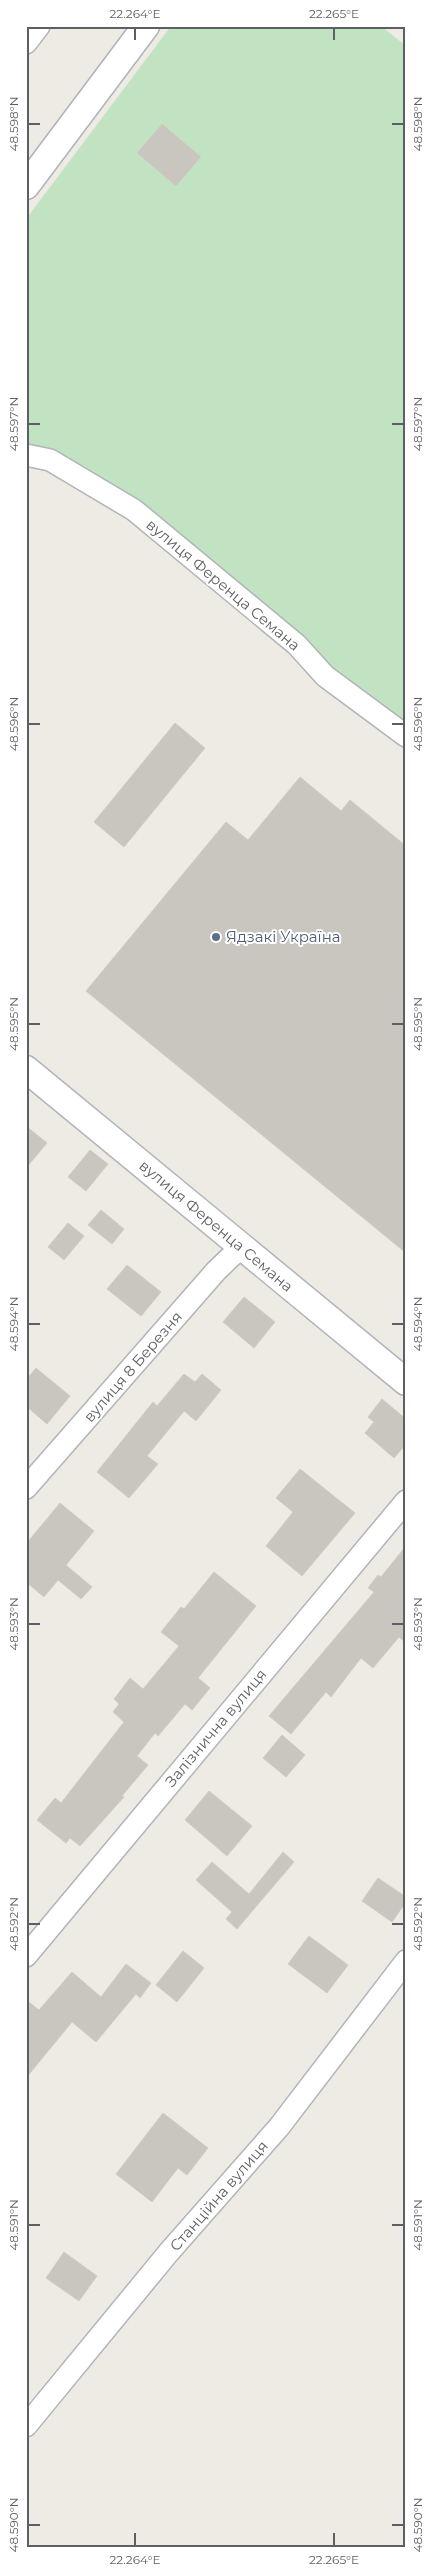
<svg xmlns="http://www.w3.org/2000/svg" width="432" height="2573" font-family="Montserrat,sans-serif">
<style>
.green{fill:#c2e3c2}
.building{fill:#c9c6c0;stroke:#d2cdc2}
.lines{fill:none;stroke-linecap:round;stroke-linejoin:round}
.minor-casing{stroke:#b1b4b8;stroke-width:24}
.tertiary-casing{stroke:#b1b4b8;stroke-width:29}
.minor{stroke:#fff;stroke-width:21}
.tertiary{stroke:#fff;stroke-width:26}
.ticks{fill:none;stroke:#5c5f63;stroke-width:2}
.service-dot{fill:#5c6f8a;stroke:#fff;stroke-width:2}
.labels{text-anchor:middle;stroke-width:4;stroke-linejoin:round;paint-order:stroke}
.street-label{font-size:15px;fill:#5c5f63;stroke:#fff}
.service-label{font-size:15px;fill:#4e5e75;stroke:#fff;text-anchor:start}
.neatline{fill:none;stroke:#5c5f63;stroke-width:2}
.ticks-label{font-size:12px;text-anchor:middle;fill:#5c5f63}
</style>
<rect width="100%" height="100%" fill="#edebe4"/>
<path class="green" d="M171 26H381L406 46V727L330 670 137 505 26 448V219Z"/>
<g class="building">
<path d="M162 124 201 157 176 186 137 153Z"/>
<path d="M175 723 205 748 124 847 94 822Z"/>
<path d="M300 777 341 811 350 800 406 846V1253L86 991 226 822 248 840Z"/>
<path d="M26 1126 47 1143 26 1168Z"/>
<path d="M90 1150 108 1164 86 1191 68 1177Z"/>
<path d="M101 1210 124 1229 112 1244 88 1225Z"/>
<path d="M68 1223 84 1236 64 1260 48 1247Z"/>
<path d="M127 1265 161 1292 141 1316 107 1289Z"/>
<path d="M244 1297 275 1322 254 1348 223 1322Z"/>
<path d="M36 1368 70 1396 47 1424 26 1406V1380Z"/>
<path d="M184 1374 195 1382 202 1374 221 1390 196 1421 184 1411 147 1456 158 1464 129 1498 97 1472 153 1402 157 1406Z"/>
<path d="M382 1399 406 1419V1444L394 1458 365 1433 374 1422 368 1417Z"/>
<path d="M300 1469 355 1513 302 1576 266 1546 293 1512 276 1498Z"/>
<path d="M60 1503 94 1531 66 1565 92 1587 81 1599 58 1580 44 1597 26 1582V1544Z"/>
<path d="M406 1546V1643L399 1637 373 1668 361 1658 331 1697 326 1692 291 1734 269 1716 374 1592 368 1588 378 1575 381 1577Z"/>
<path d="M214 1572 256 1606 198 1678 210 1688 192 1710 185 1704 158 1736 155 1733 137 1756 148 1765 122 1796 124 1797 80 1846 70 1838 66 1843 37 1820 55 1798 61 1803 124 1722 113 1712 119 1704 114 1699 130 1678 143 1689 179 1646 161 1632 181 1607 184 1609Z"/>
<path d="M282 1735 305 1755 286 1777 263 1758Z"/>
<path d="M209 1791 252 1826 227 1856 185 1820Z"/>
<path d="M283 1852 294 1862 237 1929 226 1919 232 1912 196 1880 212 1862 249 1894Z"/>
<path d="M378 1878 406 1897V1902L392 1922 362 1901Z"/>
<path d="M309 1936 348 1965 327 1993 288 1964Z"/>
<path d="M183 1951 204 1968 177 2002 156 1985Z"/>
<path d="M126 1964 151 1983 140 1998 136 1994 96 2042 72 2022 26 2078V2000L39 2010 72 1972 101 1997Z"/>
<path d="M163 2113 208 2148 187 2175 178 2168 152 2202 116 2174Z"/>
<path d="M64 2252 97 2276 79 2301 46 2278Z"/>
</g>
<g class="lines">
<g class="minor-casing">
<g id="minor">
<path d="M26 43 39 26"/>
<path d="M26 455 50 460 134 510 297 645 325 676 406 736"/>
<path d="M26 1488 216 1271 241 1247"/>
<path d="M26 1956 406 1501"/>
<path d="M26 2426 169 2252 279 2127 406 1961"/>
</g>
</g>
<g class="tertiary-casing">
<g id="tertiary">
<path d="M26 186 146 26"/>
<path d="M26 1069 406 1382"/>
</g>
</g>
<use href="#minor" class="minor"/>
<use href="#tertiary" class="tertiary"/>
</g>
<path class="ticks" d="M135 28V40M334 28V40M28 124H40M392 124H404M28 424H40M392 424H404M28 724H40M392 724H404M28 1024H40M392 1024H404M28 1324H40M392 1324H404M28 1624H40M392 1624H404M28 1924H40M392 1924H404M28 2225H40M392 2225H404M28 2525H40M392 2525H404M135 2533V2546M334 2533V2546"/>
<circle class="service-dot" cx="216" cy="937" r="5"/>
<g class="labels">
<g class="street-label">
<text transform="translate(223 585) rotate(40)" y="5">вулиця Ференца Семана</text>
<text transform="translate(216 1226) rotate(40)" y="5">вулиця Ференца Семана</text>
<text transform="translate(133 1367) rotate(-49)" y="5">вулиця 8 Березня</text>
<text transform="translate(216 1728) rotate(-50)" y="5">Залізнична вулиця</text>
<text transform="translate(219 2196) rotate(-49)" y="5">Станційна вулиця</text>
</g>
<g class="service-label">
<text x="226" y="942">Ядзакі Україна</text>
</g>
</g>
<rect width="432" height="2573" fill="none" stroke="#ffffff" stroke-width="55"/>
<rect x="28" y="28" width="376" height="2518" class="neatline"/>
<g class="ticks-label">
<text x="135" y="18">22.264°E</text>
<text x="334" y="18">22.265°E</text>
<text transform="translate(14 124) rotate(-90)" y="4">48.598°N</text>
<text transform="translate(418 124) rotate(-90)" y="4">48.598°N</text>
<text transform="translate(14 424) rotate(-90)" y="4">48.597°N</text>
<text transform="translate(418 424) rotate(-90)" y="4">48.597°N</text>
<text transform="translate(14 724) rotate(-90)" y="4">48.596°N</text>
<text transform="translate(418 724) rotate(-90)" y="4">48.596°N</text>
<text transform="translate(14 1024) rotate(-90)" y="4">48.595°N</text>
<text transform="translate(418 1024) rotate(-90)" y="4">48.595°N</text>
<text transform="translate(14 1324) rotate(-90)" y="4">48.594°N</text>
<text transform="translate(418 1324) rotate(-90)" y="4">48.594°N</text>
<text transform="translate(14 1624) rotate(-90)" y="4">48.593°N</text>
<text transform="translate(418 1624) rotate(-90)" y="4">48.593°N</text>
<text transform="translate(14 1924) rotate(-90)" y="4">48.592°N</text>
<text transform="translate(418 1924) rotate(-90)" y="4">48.592°N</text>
<text transform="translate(14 2225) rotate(-90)" y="4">48.591°N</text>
<text transform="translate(418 2225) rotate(-90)" y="4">48.591°N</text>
<text transform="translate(14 2525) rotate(-90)" y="4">48.590°N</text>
<text transform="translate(418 2525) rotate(-90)" y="4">48.590°N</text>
<text x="135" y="2564">22.264°E</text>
<text x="334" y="2564">22.265°E</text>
</g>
</svg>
